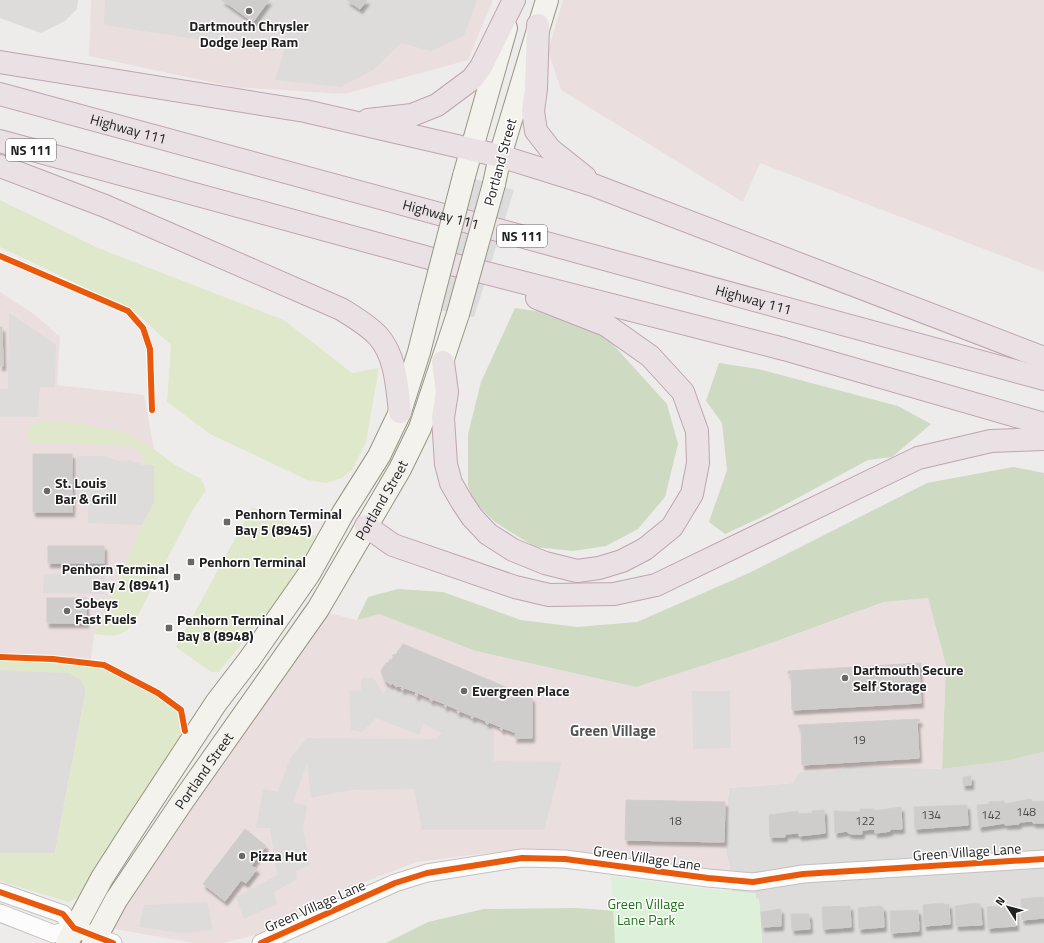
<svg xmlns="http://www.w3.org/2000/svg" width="1044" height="943" font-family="'Titillium Web',sans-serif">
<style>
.residential{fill:#dedcdb}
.commercial{fill:#ebdede}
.religious{fill:#dddcdb}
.grass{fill:#e0e8cc}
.forest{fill:#cfdac2}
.park{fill:#ddf0d9}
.pier{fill:#dddcdc}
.building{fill:#cfcdcb;stroke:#d1cecc;filter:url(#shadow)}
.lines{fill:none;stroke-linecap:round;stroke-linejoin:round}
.minor-casing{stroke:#c2c1c0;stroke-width:19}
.secondary-casing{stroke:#979583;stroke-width:24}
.motorway-casing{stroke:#c0a3b1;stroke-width:24}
.minor{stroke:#fcfcfc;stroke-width:17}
.secondary{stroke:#f3f2ed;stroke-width:22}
.motorway{stroke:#eae1e4;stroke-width:22}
.secondary-bridge-casing{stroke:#979583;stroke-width:24;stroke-linecap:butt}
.secondary-bridge{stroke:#f3f2ed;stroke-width:22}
.cycleway-casing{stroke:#fff;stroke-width:8}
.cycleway{stroke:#e8590c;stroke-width:6}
.poi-dot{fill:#696867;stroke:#fff;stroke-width:1.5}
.labels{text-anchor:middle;stroke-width:3;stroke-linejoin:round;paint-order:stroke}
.number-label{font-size:12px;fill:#4c4c4c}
.shield{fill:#fff;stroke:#646464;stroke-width:1}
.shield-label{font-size:13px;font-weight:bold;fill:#212121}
.poi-label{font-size:14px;font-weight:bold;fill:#212121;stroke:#fff;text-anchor:start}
.street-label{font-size:14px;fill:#212121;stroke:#fff}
.park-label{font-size:14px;fill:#207518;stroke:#fff}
.neighbourhood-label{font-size:15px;font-weight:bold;fill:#545454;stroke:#fff}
</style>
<defs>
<filter id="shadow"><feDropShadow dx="2.5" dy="4.5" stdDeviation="1" flood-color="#0004"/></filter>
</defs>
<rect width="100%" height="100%" fill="#eeecea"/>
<path class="residential" d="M1044 752V943H762L759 899 732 897 731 873 724 842 729 788 792 783 799 772 840 770 846 766 942 769 1005 761Z"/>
<g class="commercial">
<path d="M91 0H493L468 60 344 94 234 87 89 56Z"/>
<path d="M563 0H1044V272L760 163 743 202 561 90 548 51Z"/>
<path d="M0 292 34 314 60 337 57 385 144 395 154 449V503L94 634 90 666 0 853Z"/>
<path d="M928 598 946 665 942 769 846 766 840 770 799 772 792 783 729 788 724 842 731 873 558 849 480 854 417 862 346 889 259 934 223 943H193L93 925 122 873 304 607 357 620 379 614 476 651 636 687 757 648 885 602Z"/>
</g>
<g class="religious">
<path d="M0 0H78L77 9 65 21 41 33 0 18Z"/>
<path d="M105 0H477L464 36 431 51 401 43 373 70 341 87 275 80 287 41 278 34 274 51 104 25Z"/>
<path d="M9 313 56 345 55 387H40L38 417H0V389H8Z"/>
<path d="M77 456H104L118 461 129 460 143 465H154V503L142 525 88 523V502H77Z"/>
<path d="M44 574H105L104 594 43 593Z"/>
<path d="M0 670 69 673 80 679 86 690 55 853H0Z"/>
<path d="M361 678H374L383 694 388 686 494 727V761L562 762 544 830H422L414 789 350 790 311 798 307 763 293 803 307 805 303 829 310 865 296 871 297 879 274 892 277 904 244 919 236 897 277 875 270 828H256L263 789 278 792 290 758 307 738 435 739 442 733 424 724 419 735 376 718 362 732 351 730 349 691 361 690Z"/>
<path d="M692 691H730L731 748 693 749Z"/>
<path d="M207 902 213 930 182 933 139 927 144 905Z"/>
</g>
<g class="grass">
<path d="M0 200 98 248 284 320 352 373 379 368 366 442 352 470 342 478 326 483 307 480 210 434 167 402 171 345 134 311 0 247Z"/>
<path d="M39 421H66L125 432 154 449 172 463 201 479 206 490 192 511 134 623C120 639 114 636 94 634L142 525 154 504V465L143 464V456L131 445 32 443 27 439 29 426Z"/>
<path d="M252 507 315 536 305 561 280 602 254 628 219 672H211L176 647Z"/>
<path d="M0 661 95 662 161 695 180 707 184 721 181 737 95 868 79 897 68 902 0 881V853H55L86 690 80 679 69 673 0 670Z"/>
</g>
<g class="forest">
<path d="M515 308 590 319 667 404 678 444 665 497 638 529 606 546 573 551 535 547 495 522 474 502 468 486V434L481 382Z"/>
<path d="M719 363 758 369 898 406 931 424 892 457 868 460 766 515 725 534 709 522 727 470 722 423 706 401Z"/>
<path d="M1013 467 1044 473V752L1005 761 942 769 946 665 928 598 884 602 757 648 636 687 476 651 379 614 357 620 368 597 398 589 443 592 521 620 577 627 637 622 749 573 927 483Z"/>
<path d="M577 908 630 912 647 943H386L428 922 484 909Z"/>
</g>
<path class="park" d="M611 876 706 889 756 893V898L759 899 762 943H615Z"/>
<path class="pier" d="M457 174 514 190 474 317 430 308Z"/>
<g class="building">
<path d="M222 0H269L253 22Z"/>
<path d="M347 0H367L360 9Z"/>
<path d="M0 327H2L3 366H0Z"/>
<rect x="33" y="454" width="39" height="58"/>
<rect x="48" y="546" width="56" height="17"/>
<rect x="47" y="598" width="39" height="25"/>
<path d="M403 644 532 698V738H514L516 733 503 728 502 730 500 729 501 727 489 722 488 724 486 723V721L474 716 473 718H471L472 716 460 711 459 713 457 712 458 710 447 705 446 707 444 706 445 704 432 699V701L430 700V698L418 693 417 696 415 695 416 692 404 688 403 690 401 689 402 687 399 686 396 687 392 683 391 685 386 681 385 682 381 671 386 663H388L390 659 391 660 394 657 392 656 394 654 395 655 398 652 397 651 399 650Z"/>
<path d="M921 663V667H919L921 703 792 710 791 674H788V671Z"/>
<path d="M919 719 920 722H917L919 758 802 765 801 728H799L798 725Z"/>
<path d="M971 776V785H963V777Z"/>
<path d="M1031 799 1032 802 1044 801V823H1033V821L1019 822V824L1005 825V823L979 827 977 805 989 804V802L1004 801V804Z"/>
<path d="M626 800 725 802 724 842 625 840Z"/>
<path d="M967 805 968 825 915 829 914 807Z"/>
<path d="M901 807 902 829H890V831L885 832 875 833V829L862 830V834H852L848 833 847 831 835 833 834 811 860 812V809H874V811Z"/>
<path d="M824 810 825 833 799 836V833L785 834V837H770L769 815 798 811V814L812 813V811Z"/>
<path d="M245 829 266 846 251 866 257 869 246 883 241 880 225 901 203 884Z"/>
<path d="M1042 897 1044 898V918L1022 920 1021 899Z"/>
<path d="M944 903V905L949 904 950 924 924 926 923 905Z"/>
<path d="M976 903V904H980L982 925 956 926 955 906Z"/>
<path d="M1015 905 1016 926 988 928 987 907Z"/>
<path d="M850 906 851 927 823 929 822 907Z"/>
<path d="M878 906 883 907 884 927 859 929 858 908Z"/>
<path d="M781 909V926L762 927 761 912Z"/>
<path d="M918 910 919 931 891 933 890 911Z"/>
<path d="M791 914H809L810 929 792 930Z"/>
</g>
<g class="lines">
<g class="minor-casing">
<g id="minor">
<path d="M0 892 63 914 74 928 113 943"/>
<path d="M0 913 54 934 74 928"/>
<path d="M261 943 395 883 427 873 522 858 565 859 708 878 753 882 803 874 1044 859"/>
</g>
</g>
<g class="secondary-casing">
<g id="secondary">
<path d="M464 176 506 28"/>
<path d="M494 184 500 156 547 0"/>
<path d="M67 943 102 878 134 828 216 703 249 660 309 574 343 513 379 456 400 412 419 352 430 308"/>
<path id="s1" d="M93 943 116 900 182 802 318 609 400 469 420 428 458 314"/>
</g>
</g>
<g class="motorway-casing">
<g id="motorway">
<path d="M538 25 536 89 533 111 536 131 550 149 585 177"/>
<path d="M0 62 305 111 500 156 593 185 1044 358"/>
<path id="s2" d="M0 94 1044 379"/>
<path d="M368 120 412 115 437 105 472 79 481 67 514 0"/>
<path d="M0 141 451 264 784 349 1044 424"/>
<path d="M0 166 105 206 341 309C354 317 368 325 378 336 396 356 397 387 400 412"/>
<path d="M443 362 447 392 443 418 446 464 451 483 462 502 472 517 488 534 513 550 545 563 577 571 599 568 622 561 645 549 672 527 692 494 698 463 697 431 683 392 650 356 606 325 537 298"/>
<path d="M366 526 393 545 515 587 549 595 614 594 656 585 918 458 991 441 1044 439"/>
</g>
</g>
<use href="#minor" class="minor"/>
<use href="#secondary" class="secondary"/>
<use href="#motorway" class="motorway"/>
<g class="secondary-bridge-casing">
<g id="secondary-bridge">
<path d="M430 308 464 176"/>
<path d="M458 314 494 184"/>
</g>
</g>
<use href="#secondary-bridge" class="secondary-bridge"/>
<g class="cycleway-casing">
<g id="cycleway">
<path d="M0 256 128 311 143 328 150 349 152 410"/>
<path d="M0 657 53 659 104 665 158 693 181 710 185 731"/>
<path d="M0 892 63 914 74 928 113 943"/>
<path d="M261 943 395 883 427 873 522 858 565 859 708 878 753 882 803 874 1044 859"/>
</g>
</g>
<use href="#cycleway" class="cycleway"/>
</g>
<g class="poi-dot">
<circle cx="249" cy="11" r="4"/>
<circle cx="47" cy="491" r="4"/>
<rect x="223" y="518" width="8" height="8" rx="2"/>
<rect x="187" y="558" width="8" height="8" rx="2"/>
<rect x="173" y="573" width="8" height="8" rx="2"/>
<circle cx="67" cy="611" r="4"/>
<rect x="165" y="624" width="8" height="8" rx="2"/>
<circle cx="845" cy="678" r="4"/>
<circle cx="464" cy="691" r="4"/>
<circle cx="242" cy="856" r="4"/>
</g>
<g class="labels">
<g class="number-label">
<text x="859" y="744">19</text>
<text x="1026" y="816">148</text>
<text x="931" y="819">134</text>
<text x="991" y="819">142</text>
<text x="675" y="825">18</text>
<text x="865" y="825">122</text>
</g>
<g class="shield">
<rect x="6" y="139" width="50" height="22" rx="3"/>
<rect x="497" y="225" width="50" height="22" rx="3"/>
</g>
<g class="shield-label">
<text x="31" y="155">NS 111</text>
<text x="522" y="241">NS 111</text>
</g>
<g class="poi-label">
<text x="249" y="31" text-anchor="middle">Dartmouth Chrysler<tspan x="249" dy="16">Dodge Jeep Ram</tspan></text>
<text x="55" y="488">St. Louis<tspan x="55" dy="16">Bar &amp; Grill</tspan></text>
<text x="235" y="519">Penhorn Terminal<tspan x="235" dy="16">Bay 5 (8945)</tspan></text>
<text x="199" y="567">Penhorn Terminal</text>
<text x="169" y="574" text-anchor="end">Penhorn Terminal<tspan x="169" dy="16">Bay 2 (8941)</tspan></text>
<text x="75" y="608">Sobeys<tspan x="75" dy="16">Fast Fuels</tspan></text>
<text x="177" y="625">Penhorn Terminal<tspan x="177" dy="16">Bay 8 (8948)</tspan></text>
<text x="853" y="675">Dartmouth Secure<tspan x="853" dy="16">Self Storage</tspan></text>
<text x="472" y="696">Evergreen Place</text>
<text x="250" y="861">Pizza Hut</text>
</g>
<g class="street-label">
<text dy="5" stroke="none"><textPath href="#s2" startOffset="133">Highway 111</textPath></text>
<text transform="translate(500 162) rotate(-75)" y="5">Portland Street</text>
<text dy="5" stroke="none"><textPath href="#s2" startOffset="457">Highway 111</textPath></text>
<text dy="5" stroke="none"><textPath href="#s2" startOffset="781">Highway 111</textPath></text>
<text dy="5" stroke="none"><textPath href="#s1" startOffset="529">Portland Street</textPath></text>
<text dy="5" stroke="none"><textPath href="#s1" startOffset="205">Portland Street</textPath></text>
<text transform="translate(967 852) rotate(-4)" y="5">Green Village Lane</text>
<text transform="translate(647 858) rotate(8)" y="5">Green Village Lane</text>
<text transform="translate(315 906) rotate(-24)" y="5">Green Village Lane</text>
</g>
<g class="park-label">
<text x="646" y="909">Green Village<tspan x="646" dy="16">Lane Park</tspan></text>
</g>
<g class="neighbourhood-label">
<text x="613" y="736">Green Village</text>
</g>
</g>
<g transform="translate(1008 907) rotate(306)" stroke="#ffffff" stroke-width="3" paint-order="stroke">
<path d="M0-3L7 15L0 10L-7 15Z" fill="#212121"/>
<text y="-6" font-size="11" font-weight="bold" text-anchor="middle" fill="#212121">N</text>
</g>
</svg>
